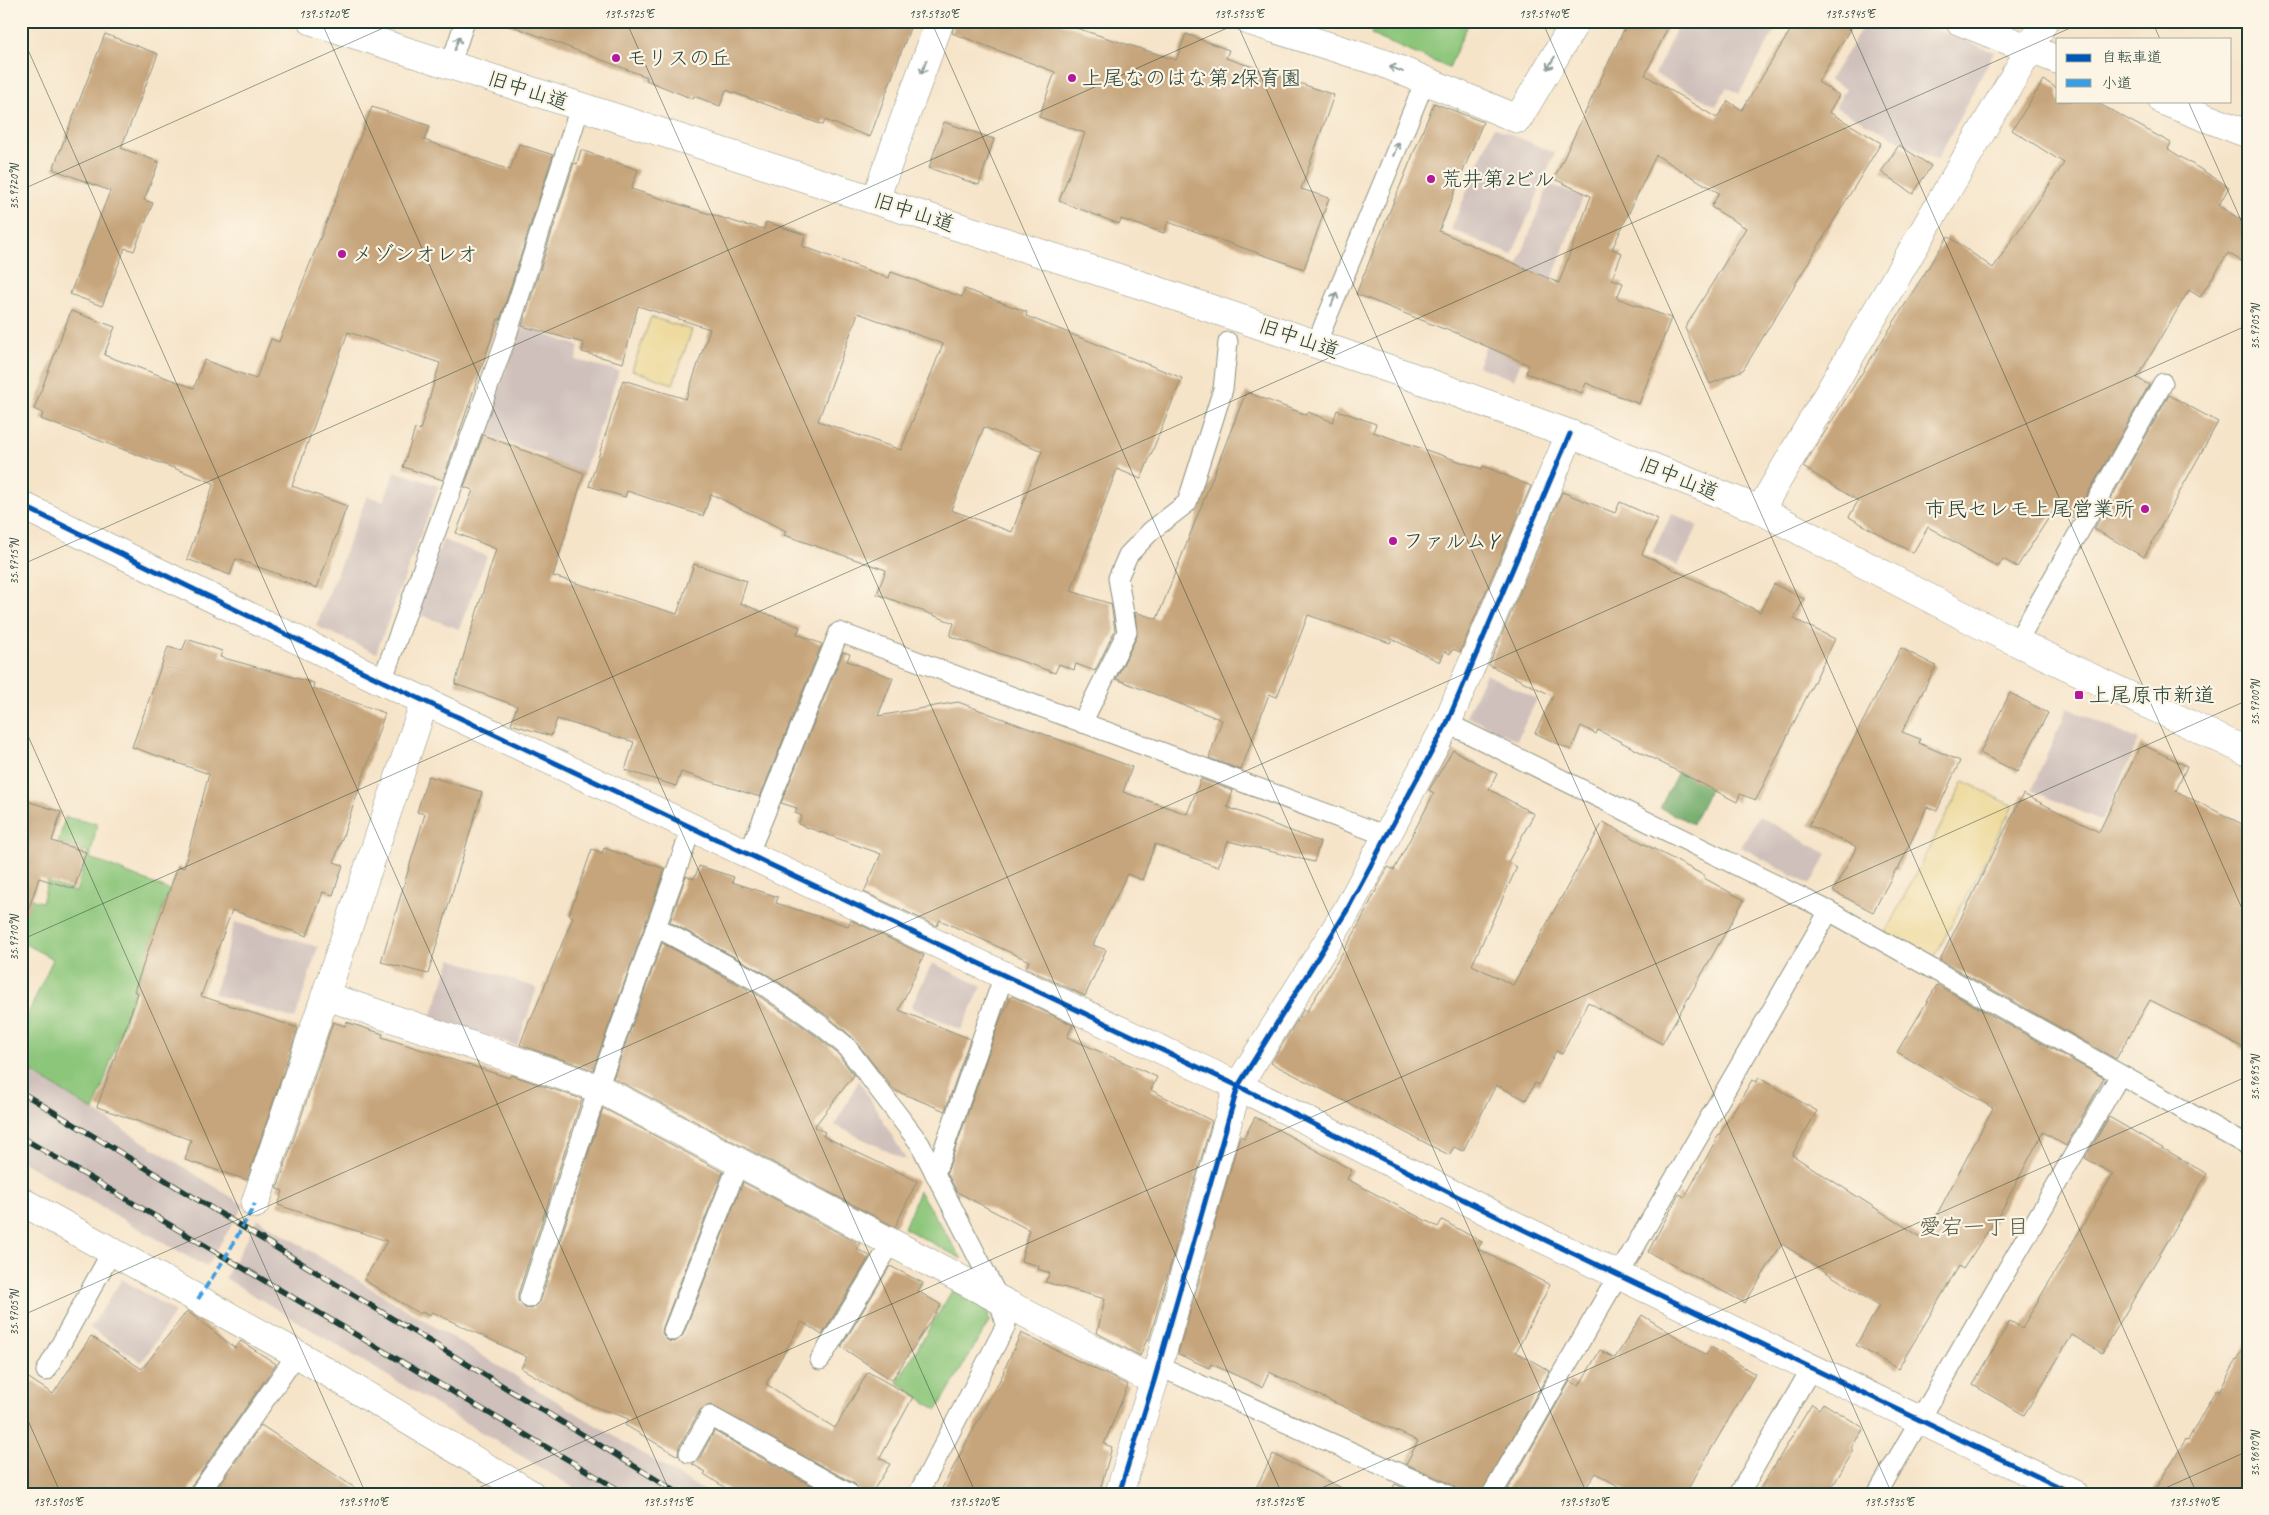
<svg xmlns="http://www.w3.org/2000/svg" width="2269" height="1515" font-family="Caveat,'Klee One',sans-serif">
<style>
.industrial{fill:#cfc0bb}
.green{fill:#8cc67a;stroke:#568257;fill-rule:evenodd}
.forest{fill:#71ab6a;stroke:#48744f}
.sand{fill:#eeda9e;stroke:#868c69}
.building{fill:#c6a57c;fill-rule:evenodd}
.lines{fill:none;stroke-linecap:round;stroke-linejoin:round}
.lane-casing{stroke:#8a907e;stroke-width:21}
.street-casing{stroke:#8a907e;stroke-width:29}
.secondary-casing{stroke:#8a907e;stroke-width:29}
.lane{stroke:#fff;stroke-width:19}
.street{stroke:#fff;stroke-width:28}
.secondary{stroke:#fff;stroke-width:28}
.rail-casing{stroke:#1f3d34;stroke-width:5.5}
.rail{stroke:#fcf5e5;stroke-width:4;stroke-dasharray:11;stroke-linecap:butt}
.quiet{stroke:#3c9ee2;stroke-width:4;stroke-dasharray:8 4;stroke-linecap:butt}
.cycleway-casing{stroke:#fcf5e5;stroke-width:8}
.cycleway{stroke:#0057b8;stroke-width:5}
.oneway{stroke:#8f9e9a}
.ticks{fill:none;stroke:#1f3d34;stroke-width:1;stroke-opacity:0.45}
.poi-dot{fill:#b5179e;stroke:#fcf5e5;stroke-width:2}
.labels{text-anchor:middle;stroke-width:4.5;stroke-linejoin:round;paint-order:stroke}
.poi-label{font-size:21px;fill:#1f3d34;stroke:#fcf5e5;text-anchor:start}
.street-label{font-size:21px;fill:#1f3d34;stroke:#fcf5e5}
.neighbourhood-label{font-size:22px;fill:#59614d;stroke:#fcf5e5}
.neatline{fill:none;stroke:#1f3d34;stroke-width:2}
.ticks-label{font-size:12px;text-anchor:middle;fill:#1f3d34}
</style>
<rect width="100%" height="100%" fill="#fcf5e5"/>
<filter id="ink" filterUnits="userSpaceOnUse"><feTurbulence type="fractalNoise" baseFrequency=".02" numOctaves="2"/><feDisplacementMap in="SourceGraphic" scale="10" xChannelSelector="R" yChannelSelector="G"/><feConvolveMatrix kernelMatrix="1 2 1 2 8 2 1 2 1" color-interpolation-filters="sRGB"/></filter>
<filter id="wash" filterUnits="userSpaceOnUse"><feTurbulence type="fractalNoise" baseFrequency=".0096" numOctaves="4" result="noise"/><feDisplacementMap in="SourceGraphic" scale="20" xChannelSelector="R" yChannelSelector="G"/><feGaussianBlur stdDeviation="1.12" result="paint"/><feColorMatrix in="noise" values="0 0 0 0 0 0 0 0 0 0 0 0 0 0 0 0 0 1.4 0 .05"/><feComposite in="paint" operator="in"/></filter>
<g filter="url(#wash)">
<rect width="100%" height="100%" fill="#f6e4c9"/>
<g class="industrial">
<path d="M1680 21H1780L1739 94 1727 87 1716 106 1655 74Z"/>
<path d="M1867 21H1915L1994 52 1937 160 1835 107 1846 89 1829 80Z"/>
<path d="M1494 127 1555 153 1512 255 1451 229Z"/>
<path d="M1549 184 1583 197 1514 380 1478 366Z"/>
<path d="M521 326 579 346 576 360 619 371 567 521 527 508 545 455 484 434Z"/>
<path d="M395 471 439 486 376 653 316 626 367 496 384 501Z"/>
<path d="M1672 513 1698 526 1678 566 1652 553Z"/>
<path d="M443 540 487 556 459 629 415 613Z"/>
<path d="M1486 674 1537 699 1517 740 1466 716Z"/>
<path d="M2068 708 2139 740 2102 821 2031 790Z"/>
<path d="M1759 816 1827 854 1810 885 1741 847Z"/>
<path d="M235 922 318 947 295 1019 214 994Z"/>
<path d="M451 959 537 988 517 1046 431 1017Z"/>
<path d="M932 963 982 986 961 1030 911 1007Z"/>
<path d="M21 1065 244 1205 206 1267 21 1161Z"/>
<path d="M859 1080 907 1161 835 1125Z"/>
<path d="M258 1219 709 1494H584L225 1278Z"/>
<path d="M122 1279 175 1312 142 1362 90 1328Z"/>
</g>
<g class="green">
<path d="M1376 21H1469L1449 68 1371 35Z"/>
<path d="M65 817 97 824 90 858 169 890 94 1111 21 1065V1029L53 959 21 942V916L30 899 42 902ZM61 843 88 851 76 892 49 883Z"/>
<path d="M919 1191 962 1259 904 1228Z"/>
<path d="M955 1286 988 1304 989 1322 937 1410 897 1382Z"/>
</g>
<path class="forest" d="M1720 686 1753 702 1693 824 1660 808Z"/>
<g class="sand">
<path d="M651 317 692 330 673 384 632 370Z"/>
<path d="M1964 781 2013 806 1934 958 1885 933Z"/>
</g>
<g id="blocks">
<g class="building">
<path d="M508 21H890L910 28 870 137 825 120 823 125 726 90 720 106 694 96 693 99 646 80 647 77 507 24Z"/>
<path d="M955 21H1054L1176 60 1186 34 1229 50 1226 58 1334 95 1301 189 1329 198 1304 269 1168 222 1164 233 1121 219 1119 224 1059 201 1085 133 1039 117 1055 72 952 33Z"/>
<path d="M1628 21H1671L1645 75 1717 118 1728 101 1742 110 1796 21H1855L1818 82 1839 95 1829 112 1881 143 1743 370 1710 384 1685 328 1746 228 1711 207 1719 193 1656 155 1612 249 1622 253 1612 279 1623 283 1617 298 1671 318 1639 404 1586 383 1582 393 1526 373 1529 365 1445 328 1444 329 1356 294 1434 103 1483 122 1439 231 1559 283 1591 196 1554 179Z"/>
<path d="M105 34 158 54 121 148 159 162 144 200 153 203 134 251 125 248 102 306 70 294 110 191 53 169Z"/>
<path d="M2044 80 2058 89V101H2094L2171 143 2168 149 2229 187 2219 205 2248 225V265L2228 253 2200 297 2189 290 2137 378 2149 385 2074 518 2055 508 2017 567 2003 559 1998 567 1928 527 1913 553 1849 517 1858 501 1803 467 1948 236 1993 268 2064 163 2012 130Z"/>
<path d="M372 107 430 126 424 140 510 170 519 144 553 155 500 320 498 319 443 480 403 467 415 429 420 430 440 363 348 332 292 486 347 506 317 588 236 559 230 575 187 559 214 483 41 419 43 413 34 409 71 311 115 327 104 355 194 388 204 360 256 379 271 339 279 342Z"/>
<path d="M944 122 994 139 979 185 929 168Z"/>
<path d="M1899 145 1931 166 1913 194 1881 172Z"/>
<path d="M581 150 638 170 631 189 748 226 749 225 764 229 766 222 806 235 802 246 889 278 891 272 962 297 965 289 1027 312 1026 316 1182 378 1141 479 1117 469 1071 591 1111 604 1115 630 1095 671 1076 664 1074 670 1059 664 1055 673 950 636 954 623 877 594 886 570 784 535 786 531 711 494 703 516 627 491 625 497 589 486 623 380 686 399 710 329 638 306 623 363 582 352 584 343 522 326 574 163 577 164ZM858 313 943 344 901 450 818 421ZM984 427 1042 451 1012 532 951 510Z"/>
<path d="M1246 392 1307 415 1308 412 1333 422 1337 410 1376 424 1373 432 1482 469 1483 466 1531 486 1460 652 1453 649 1450 654 1445 651 1440 662 1392 639 1390 643 1308 615 1277 697 1269 694 1241 770 1209 758 1222 720 1116 679 1137 636 1135 612 1157 619Z"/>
<path d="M2169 395 2218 422 2144 557 2094 529Z"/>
<path d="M483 435 584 473 553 576 677 614 694 564 747 581 740 603 800 627 797 634 822 644 760 797 681 772 676 786 625 770 634 742 557 719 551 736 511 724 517 706 455 684 496 549 456 533 473 490 464 487Z"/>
<path d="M1562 492 1615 513 1620 502 1658 519 1642 554 1760 612 1774 584 1804 599 1794 619 1835 639 1756 800 1740 794 1737 802 1598 730 1596 734 1581 726 1571 750 1535 733 1553 696 1489 665Z"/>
<path d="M187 639 222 651 220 657 314 683 313 688 385 713 334 862 343 865 333 895 323 892 307 936 232 910 201 996 298 1028 247 1180 185 1160 191 1140 97 1107 138 993 134 991 178 866 184 868 209 774 132 747 168 647 182 651Z"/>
<path d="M1901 648 1936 666 1902 732 1920 739 1919 743 1960 761 1937 811 1927 807 1898 870 1896 869 1873 912 1833 891 1857 847 1809 825Z"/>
<path d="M843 652 850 654 847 661 893 678 878 716 958 702 1132 767 1123 792 1187 814 1201 779 1233 791 1227 807 1320 842 1314 862 1228 841 1218 867 1155 844 1142 880 1127 874 1093 945 1106 950 1085 996 1026 968 1029 961 940 920 937 926 864 892 881 854 798 824 802 816 795 813 797 808 781 803Z"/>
<path d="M2010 693 2048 713 2017 772 1980 753Z"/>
<path d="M2141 744 2187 766 2176 791 2248 827V1050L2150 1000 2116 1059 1940 960 2023 794 2099 832Z"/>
<path d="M1453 750 1497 774 1489 789 1534 814 1508 862 1517 867 1472 965 1513 985 1603 822 1705 876 1704 878 1744 900 1662 1044 1588 1002 1562 1054 1556 1051 1539 1085 1535 1083 1526 1100 1496 1085 1463 1151 1454 1147 1449 1155 1271 1063 1304 1009 1307 1011 1355 932 1388 867 1394 870 1434 793 1429 790Z"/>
<path d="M428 776 482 792 428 974 381 962 425 814 417 812Z"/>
<path d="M21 799 61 812 52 841 86 852 74 889 39 878 27 914 21 913Z"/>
<path d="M604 848 665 869 593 1070 520 1045 530 1018 531 1019 573 917 569 915 592 849 602 853Z"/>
<path d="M699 866 734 877 732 882 778 897 776 903 848 926 851 920 924 955 899 1010 970 1039 945 1111 894 1090 853 1038 829 1017 768 975 670 922 686 876 694 879Z"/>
<path d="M662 943 756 994 815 1035 838 1054 854 1075 814 1127 825 1132 823 1136 917 1181 895 1227 613 1078Z"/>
<path d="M1937 985 2104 1078 2066 1146 2043 1132 2003 1208 1963 1269 1959 1266 1898 1369 1856 1345 1879 1306 1782 1244 1745 1303 1648 1252 1679 1194 1685 1197 1717 1138 1752 1080 1756 1082 1759 1078 1817 1111 1792 1155 1924 1239 1993 1108 1897 1052Z"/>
<path d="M1012 996 1073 1025 1067 1037 1157 1077 1151 1090 1212 1121 1149 1340 1147 1339 1140 1356 1097 1333 1105 1299 1045 1282 1050 1273 1038 1269 1039 1266 1021 1261 1029 1230 957 1192 947 1173 1000 1020Z"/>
<path d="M333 1022 345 1026 346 1022 383 1034 382 1037 509 1078 511 1075 582 1099 518 1294V1301L525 1308 532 1309 540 1302 603 1108 723 1172 663 1327 662 1333 668 1341 675 1342 683 1335 743 1182 860 1244 857 1249 870 1256 822 1335 802 1322 766 1384 835 1428 868 1372 913 1397 880 1458 890 1464 871 1494H861L855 1484 710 1405 700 1410 679 1447 678 1456 625 1425 629 1419 577 1400 521 1368 527 1357 432 1312 429 1316 422 1312 420 1314 364 1280 387 1241 278 1205 283 1191 277 1189Z"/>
<path d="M1255 1117 1352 1170 1347 1179 1438 1227 1442 1220 1482 1242 1478 1249 1550 1285 1516 1352 1550 1371 1481 1494H1457L1455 1488 1451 1484 1406 1464 1418 1441 1269 1372 1262 1387 1211 1364 1209 1368 1178 1354 1240 1136 1244 1138Z"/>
<path d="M2109 1117 2207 1174 2102 1353 2072 1335 2024 1415 1973 1385 2010 1321 2022 1328 2113 1174 2085 1158Z"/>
<path d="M890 1266 923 1283 918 1291 941 1305 892 1380 841 1347Z"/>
<path d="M187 1311 235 1348 241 1341 276 1364 190 1488 188 1494H21V1373L53 1394 91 1336 142 1369Z"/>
<path d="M1642 1315 1706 1355 1711 1347 1755 1374 1685 1494H1631L1596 1473 1581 1494H1505L1570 1381 1579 1386 1600 1350 1615 1358Z"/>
<path d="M1021 1333 1128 1385 1104 1444 1112 1447 1099 1494H939L1004 1372H1003Z"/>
<path d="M2248 1341V1494H2152L2186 1439 2188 1440 2216 1389 2219 1391Z"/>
<path d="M1823 1403 1864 1428 1851 1448 1854 1450 1828 1494H1757L1812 1404 1819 1409Z"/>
<path d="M261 1425 364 1494H213Z"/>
<path d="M714 1431 826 1494H735L704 1474 706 1472 692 1464 699 1459Z"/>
<path d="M1273 1454 1354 1494H1253Z"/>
<path d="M1395 1484 1418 1494H1389Z"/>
</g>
</g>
</g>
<g filter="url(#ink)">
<use href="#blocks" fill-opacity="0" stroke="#8a907e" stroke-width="1"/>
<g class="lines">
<g class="lane-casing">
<g id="lane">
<path d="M450 66 465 21"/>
<path d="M1316 344 1425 81"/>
<path d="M2017 642 2163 383"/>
<path d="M382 681 505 341 580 107"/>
<path d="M1082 723 1127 632 1118 578 1128 555 1151 531 1187 503 1223 389 1228 342"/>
<path d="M1447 723 1829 911 2248 1146"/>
<path d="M749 853 839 632 1387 836"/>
<path d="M656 927 762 984 822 1026 846 1046 920 1144 998 1297 1006 1325 918 1494"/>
<path d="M935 1174 1004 975"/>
<path d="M529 1298 598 1088 692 827"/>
<path d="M673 1331 739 1162"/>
<path d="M820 1360 892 1242"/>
<path d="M1158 1366 1446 1494"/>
<path d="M46 1371 112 1251"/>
<path d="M689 1453 710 1416 850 1494"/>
<path d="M199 1494 297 1354"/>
<path d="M1492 1494 1829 911"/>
<path d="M1739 1494 1812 1367"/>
<path d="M1877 1494 2120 1075"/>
</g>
</g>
<g class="street-casing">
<g id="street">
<path d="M1249 21 1383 63 1518 119 1576 21"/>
<path d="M1959 21 2058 60"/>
<path d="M2163 101 2248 134"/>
<path d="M875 200 940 21"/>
<path d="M21 505 382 681 1238 1086 1512 1224 2074 1494"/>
<path d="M1760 510 2030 49 2044 21"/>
<path d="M326 996 598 1088 1154 1381"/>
<path d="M255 1204 425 700"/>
<path d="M1119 1494 1154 1381 1238 1086 1346 912 1447 723 1570 434"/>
</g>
</g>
<g class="secondary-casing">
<g id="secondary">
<path d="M312 21 1147 287 1399 372 1570 434 1760 510 1985 627 2248 752"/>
<path d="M21 1201 297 1354 531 1494"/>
</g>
</g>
<use href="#lane" class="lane"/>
<use href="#street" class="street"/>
<use href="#secondary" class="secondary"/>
<g class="rail-casing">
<g id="rail">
<path d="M21 1092 680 1494"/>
<path d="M21 1137 626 1494"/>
</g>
</g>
<use href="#rail" class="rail"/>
<path class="quiet" d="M198 1299 225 1258 255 1204"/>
<g class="cycleway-casing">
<g id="cycleway">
<path d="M21 505 382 681 1238 1086 1512 1224 2074 1494"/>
<path d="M1119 1494 1154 1381 1238 1086 1346 912 1447 723 1570 434"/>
</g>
</g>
<use href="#cycleway" class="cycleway"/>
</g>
<defs><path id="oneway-shaft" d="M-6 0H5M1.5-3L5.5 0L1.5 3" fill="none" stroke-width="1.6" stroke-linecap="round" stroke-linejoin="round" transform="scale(1.25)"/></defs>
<g class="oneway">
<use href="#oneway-shaft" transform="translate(457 43) rotate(-71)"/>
<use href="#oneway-shaft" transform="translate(1551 63) rotate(121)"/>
<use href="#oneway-shaft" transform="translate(924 67) rotate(110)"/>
<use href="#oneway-shaft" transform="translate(1396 69) rotate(-157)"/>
<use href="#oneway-shaft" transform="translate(1396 149) rotate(-68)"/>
<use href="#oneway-shaft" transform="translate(1334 299) rotate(-68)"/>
</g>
</g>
<path class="ticks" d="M321 21 976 1494M626 21 1282 1494M931 21 1587 1494M1236 21 1892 1494M1542 21 2197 1494M1847 21 2248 922M2152 21 2160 39M21 34 671 1494M2188 101 2248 236M21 190 399 21M21 565 1243 21M21 720 366 1494M21 940 2086 21M21 1316 2248 325M21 1405 61 1494M465 1494 2248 700M1308 1494 2248 1076M2152 1494 2248 1451"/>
<g class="poi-dot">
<circle cx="616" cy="58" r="5"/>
<circle cx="1072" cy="78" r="5"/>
<circle cx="1431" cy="179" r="5"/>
<circle cx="342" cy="254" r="5"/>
<circle cx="2145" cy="509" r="5"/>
<circle cx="1393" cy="541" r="5"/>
<rect x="2074" y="690" width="10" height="10" rx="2.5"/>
</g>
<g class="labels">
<g class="poi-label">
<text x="626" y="65">モリスの丘</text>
<text x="1082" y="85">上尾なのはな第2保育園</text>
<text x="1441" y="186">荒井第2ビル</text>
<text x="352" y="261">メゾンオレオ</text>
<text x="2135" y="516" text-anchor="end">市民セレモ上尾営業所</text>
<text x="1403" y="548">ファルムY</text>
<text x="2089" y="702">上尾原市新道</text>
</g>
<g class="street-label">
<text transform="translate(528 90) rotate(18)" y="7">旧中山道</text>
<text transform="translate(914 212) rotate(18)" y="7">旧中山道</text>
<text transform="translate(1299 338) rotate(19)" y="7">旧中山道</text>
<text transform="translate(1679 478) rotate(22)" y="7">旧中山道</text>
</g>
<g class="neighbourhood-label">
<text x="1974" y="1234">愛宕一丁目</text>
</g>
</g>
<rect width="2269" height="1515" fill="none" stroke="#fcf5e5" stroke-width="55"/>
<rect x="2056" y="38" width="175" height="65" fill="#fcf5e5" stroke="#a4ab9e"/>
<rect x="2066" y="54" width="25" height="8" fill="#0057b8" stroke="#a4ab9e"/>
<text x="2102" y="62" font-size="15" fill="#1f3d34">自転車道</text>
<rect x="2066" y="79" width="25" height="8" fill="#3c9ee2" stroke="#a4ab9e"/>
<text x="2102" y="88" font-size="15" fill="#1f3d34">小道</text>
<rect x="28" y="28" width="2214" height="1460" class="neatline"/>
<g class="ticks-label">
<text x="324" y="18">139.5920°E</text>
<text x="629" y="18">139.5925°E</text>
<text x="934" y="18">139.5930°E</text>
<text x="1239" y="18">139.5935°E</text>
<text x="1544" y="18">139.5940°E</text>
<text x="1850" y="18">139.5945°E</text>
<text transform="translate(14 187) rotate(-90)" y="4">35.9720°N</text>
<text transform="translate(2255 327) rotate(-90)" y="4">35.9705°N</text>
<text transform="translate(14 562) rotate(-90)" y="4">35.9715°N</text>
<text transform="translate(2255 703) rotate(-90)" y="4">35.9700°N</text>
<text transform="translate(14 938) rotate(-90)" y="4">35.9710°N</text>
<text transform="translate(2255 1078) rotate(-90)" y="4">35.9695°N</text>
<text transform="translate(14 1313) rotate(-90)" y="4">35.9705°N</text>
<text transform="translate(2255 1454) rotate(-90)" y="4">35.9690°N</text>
<text x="58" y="1506">139.5905°E</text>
<text x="363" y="1506">139.5910°E</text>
<text x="668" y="1506">139.5915°E</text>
<text x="974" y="1506">139.5920°E</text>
<text x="1279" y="1506">139.5925°E</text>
<text x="1584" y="1506">139.5930°E</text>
<text x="1889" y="1506">139.5935°E</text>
<text x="2194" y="1506">139.5940°E</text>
</g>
</svg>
